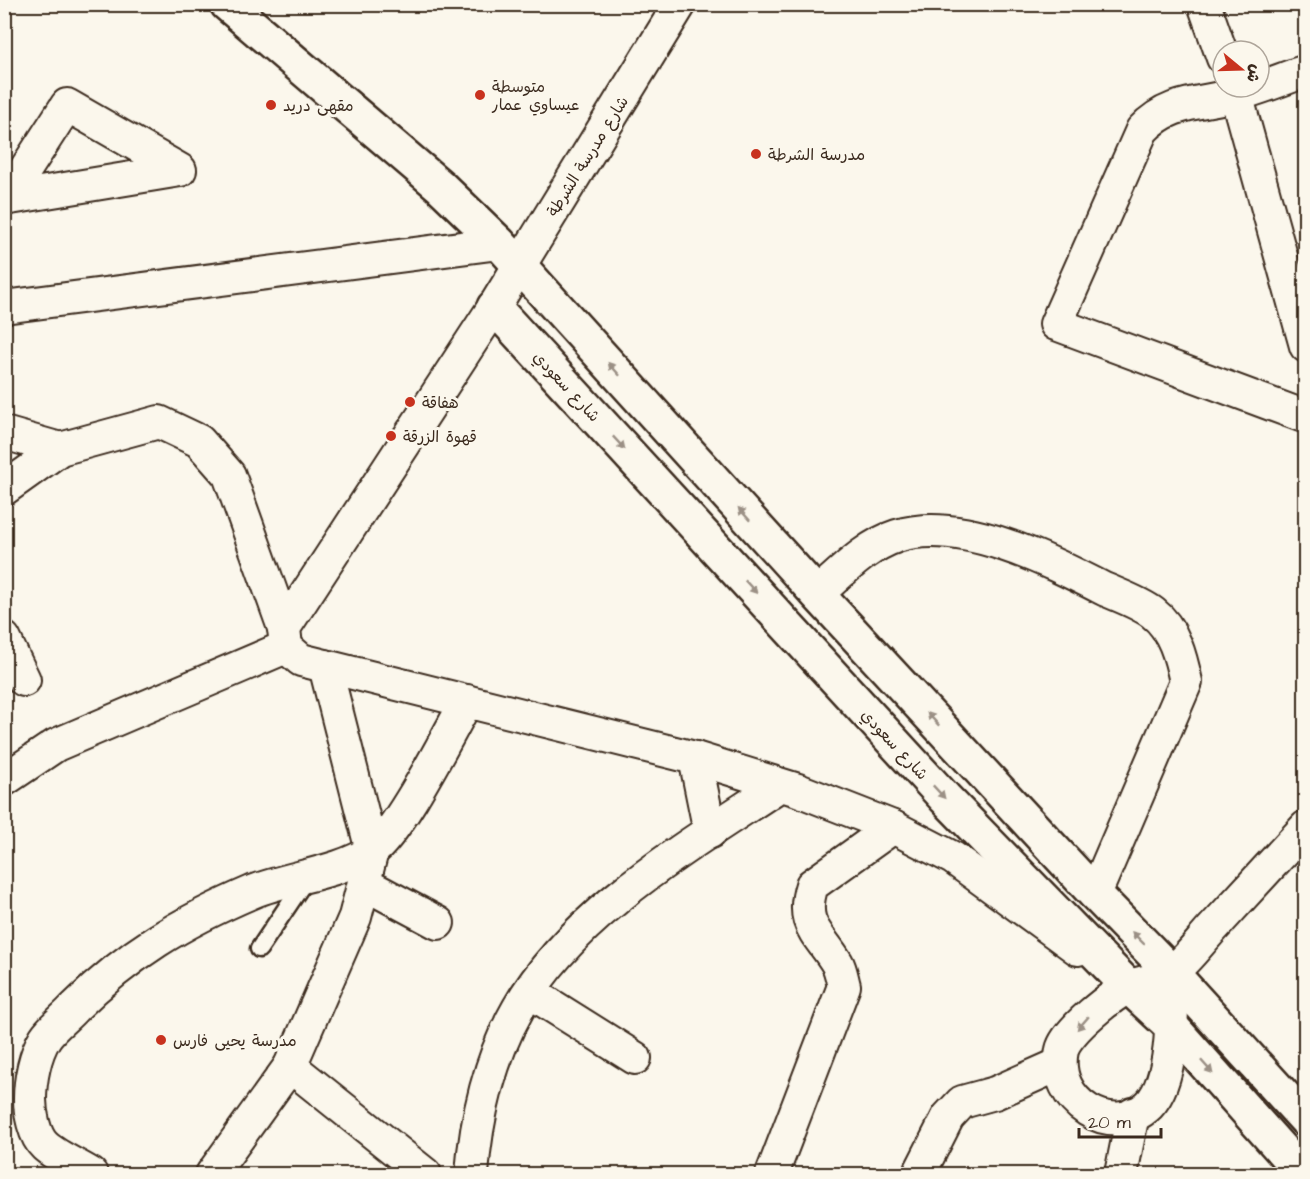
<svg xmlns="http://www.w3.org/2000/svg" width="1310" height="1179" font-family="'Architects Daughter','Playpen Sans Arabic',sans-serif">
<style>
.lines{fill:none;stroke-linecap:round;stroke-linejoin:round}
.lane-casing{stroke:#3b2a1e;stroke-width:21}
.street-casing{stroke:#3b2a1e;stroke-width:36}
.secondary-casing{stroke:#3b2a1e;stroke-width:38}
.lane{stroke:#fbf7ec;stroke-width:16}
.street{stroke:#fbf7ec;stroke-width:32}
.secondary{stroke:#fbf7ec;stroke-width:33}
.oneway{fill:#9b9085}
.poi-dot{fill:#c8321e;stroke:#fbf7ec;stroke-width:2}
.labels{text-anchor:middle;stroke-width:6;stroke-linejoin:round;paint-order:stroke}
.poi-label{font-size:16px;fill:#3b2a1e;stroke:#fbf7ec;text-anchor:start}
.street-label{font-size:16px;fill:#3b2a1e;stroke:#fbf7ec}
</style>
<rect width="100%" height="100%" fill="#fbf7ec"/>
<filter id="ink" filterUnits="userSpaceOnUse"><feTurbulence type="fractalNoise" baseFrequency=".0167" numOctaves="2"/><feDisplacementMap in="SourceGraphic" scale="12" xChannelSelector="R" yChannelSelector="G"/><feConvolveMatrix kernelMatrix="1 2 1 2 8 2 1 2 1" color-interpolation-filters="sRGB"/></filter>
<g filter="url(#ink)">
<g class="lines">
<g class="lane-casing">
<path id="lane" d="M259 949 308 876"/>
</g>
<g class="street-casing">
<g id="street">
<path d="M680 4 494 307 284 628 286 647 301 660 695 758 798 790 893 827 953 858 1078 949"/>
<path d="M1204 4 1223 58"/>
<path d="M1306 71C1282 79 1259 89 1235 95 1199 104 1169 101 1142 130L1056 324 1306 417"/>
<path d="M1234 87 1306 346"/>
<path d="M4 199 180 170 67 105 7 198"/>
<path d="M4 307 499 243"/>
<path d="M4 433 60 449"/>
<path d="M4 489 60 449 159 422 199 441 229 475 284 628"/>
<path d="M817 594C841 573 866 546 897 536 961 516 1049 561 1104 589 1120 596 1140 603 1153 613 1174 629 1181 658 1186 682L1095 894"/>
<path d="M4 638 24 680"/>
<path d="M695 758 710 832"/>
<path d="M4 780 56 745 286 647"/>
<path d="M365 884 438 923"/>
<path d="M1172 973C1172 1008 1175 1078 1149 1105 1113 1140 1051 1102 1062 1050 1066 1031 1113 994 1131 986 1143 981 1163 980 1173 971 1188 959 1200 942 1213 928 1244 894 1275 861 1306 827"/>
<path d="M530 992 635 1058"/>
<path d="M290 1066 425 1174"/>
<path d="M91 1174C77 1165 57 1157 45 1146 34 1136 30 1112 30 1099 30 1080 35 1054 45 1038 52 1027 65 1018 74 1008 128 954 182 922 252 892 288 877 340 873 372 851 399 832 448 734 467 701"/>
<path d="M212 1174 290 1066 355 917 372 851 325 666"/>
<path d="M472 1174C476 1118 490 1058 518 1009 572 913 690 845 780 785"/>
<path d="M772 1174 844 986C842 979 841 970 837 963 819 933 799 925 812 885L893 827"/>
<path d="M919 1174 948 1117 962 1102 995 1093 1060 1064"/>
<path d="M1121 1174 1133 1114"/>
</g>
</g>
<g class="secondary-casing">
<g id="secondary">
<path d="M227 4 440 186 499 243 817 594 1095 894 1172 973 1306 1120"/>
<path d="M494 307 945 798 1129 987 1173 1028 1303 1174"/>
</g>
</g>
<use href="#lane" class="lane"/>
<use href="#street" class="street"/>
<use href="#secondary" class="secondary"/>
</g>
<defs><path id="oneway-solid" d="M-6-.8H1V-3.2L6.5 0L1 3.2V.8H-6Z" transform="scale(1.5)"/></defs>
<g class="oneway">
<use href="#oneway-solid" transform="translate(614 369) rotate(-132)"/>
<use href="#oneway-solid" transform="translate(619 443) rotate(47)"/>
<use href="#oneway-solid" transform="translate(744 514) rotate(-132)"/>
<use href="#oneway-solid" transform="translate(751 587) rotate(47)"/>
<use href="#oneway-solid" transform="translate(933 719) rotate(-133)"/>
<use href="#oneway-solid" transform="translate(939 792) rotate(47)"/>
<use href="#oneway-solid" transform="translate(1138 938) rotate(-135)"/>
<use href="#oneway-solid" transform="translate(1083 1023) rotate(131)"/>
<use href="#oneway-solid" transform="translate(1207 1067) rotate(48)"/>
</g>
</g>
<g class="poi-dot">
<circle cx="480" cy="95" r="6"/>
<circle cx="271" cy="105" r="6"/>
<circle cx="756" cy="154" r="6"/>
<circle cx="410" cy="402" r="6"/>
<circle cx="391" cy="436" r="6"/>
<circle cx="161" cy="1040" r="6"/>
</g>
<g class="labels">
<g class="poi-label">
<text x="492" y="92">متوسطة<tspan x="492" dy="18">عيساوي عمار</tspan></text>
<text x="283" y="111">مقهى دريد</text>
<text x="768" y="160">مدرسة الشرطة</text>
<text x="422" y="408">هفاقة</text>
<text x="403" y="442">قهوة الزرقة</text>
<text x="173" y="1046">مدرسة يحيى فارس</text>
</g>
<g class="street-label">
<text transform="translate(587 156) rotate(-58)" y="6">شارع مدرسة الشرطة</text>
<text transform="translate(567 386) rotate(47)" y="6">شارع سعودي</text>
<text transform="translate(895 744) rotate(47)" y="6">شارع سعودي</text>
</g>
</g>
<rect width="1310" height="1179" fill="none" stroke="#fbf7ec" stroke-width="24"/>
<rect x="12" y="12" width="1286" height="1155" fill="none" stroke="#3b2a1e" stroke-width="2" filter="url(#ink)"/>
<g transform="translate(1241 69) rotate(109)"><circle r="28" fill="#fbf7ec" stroke="#aea59a" stroke-width="1.5"/>
<path d="M0-4.5L10 22L0 15L-10 22Z" fill="#c8321e"/>
<text y="-9" font-size="16" font-weight="bold" text-anchor="middle" fill="#3b2a1e">ش</text>
</g>
<path d="M1079 1128v9h82v-9" fill="none" stroke="#3b2a1e" stroke-width="3"/>
<text x="1088" y="1128" font-size="18" fill="#3b2a1e" stroke="#fbf7ec" stroke-width="4.5" paint-order="stroke">20 m</text>
</svg>
